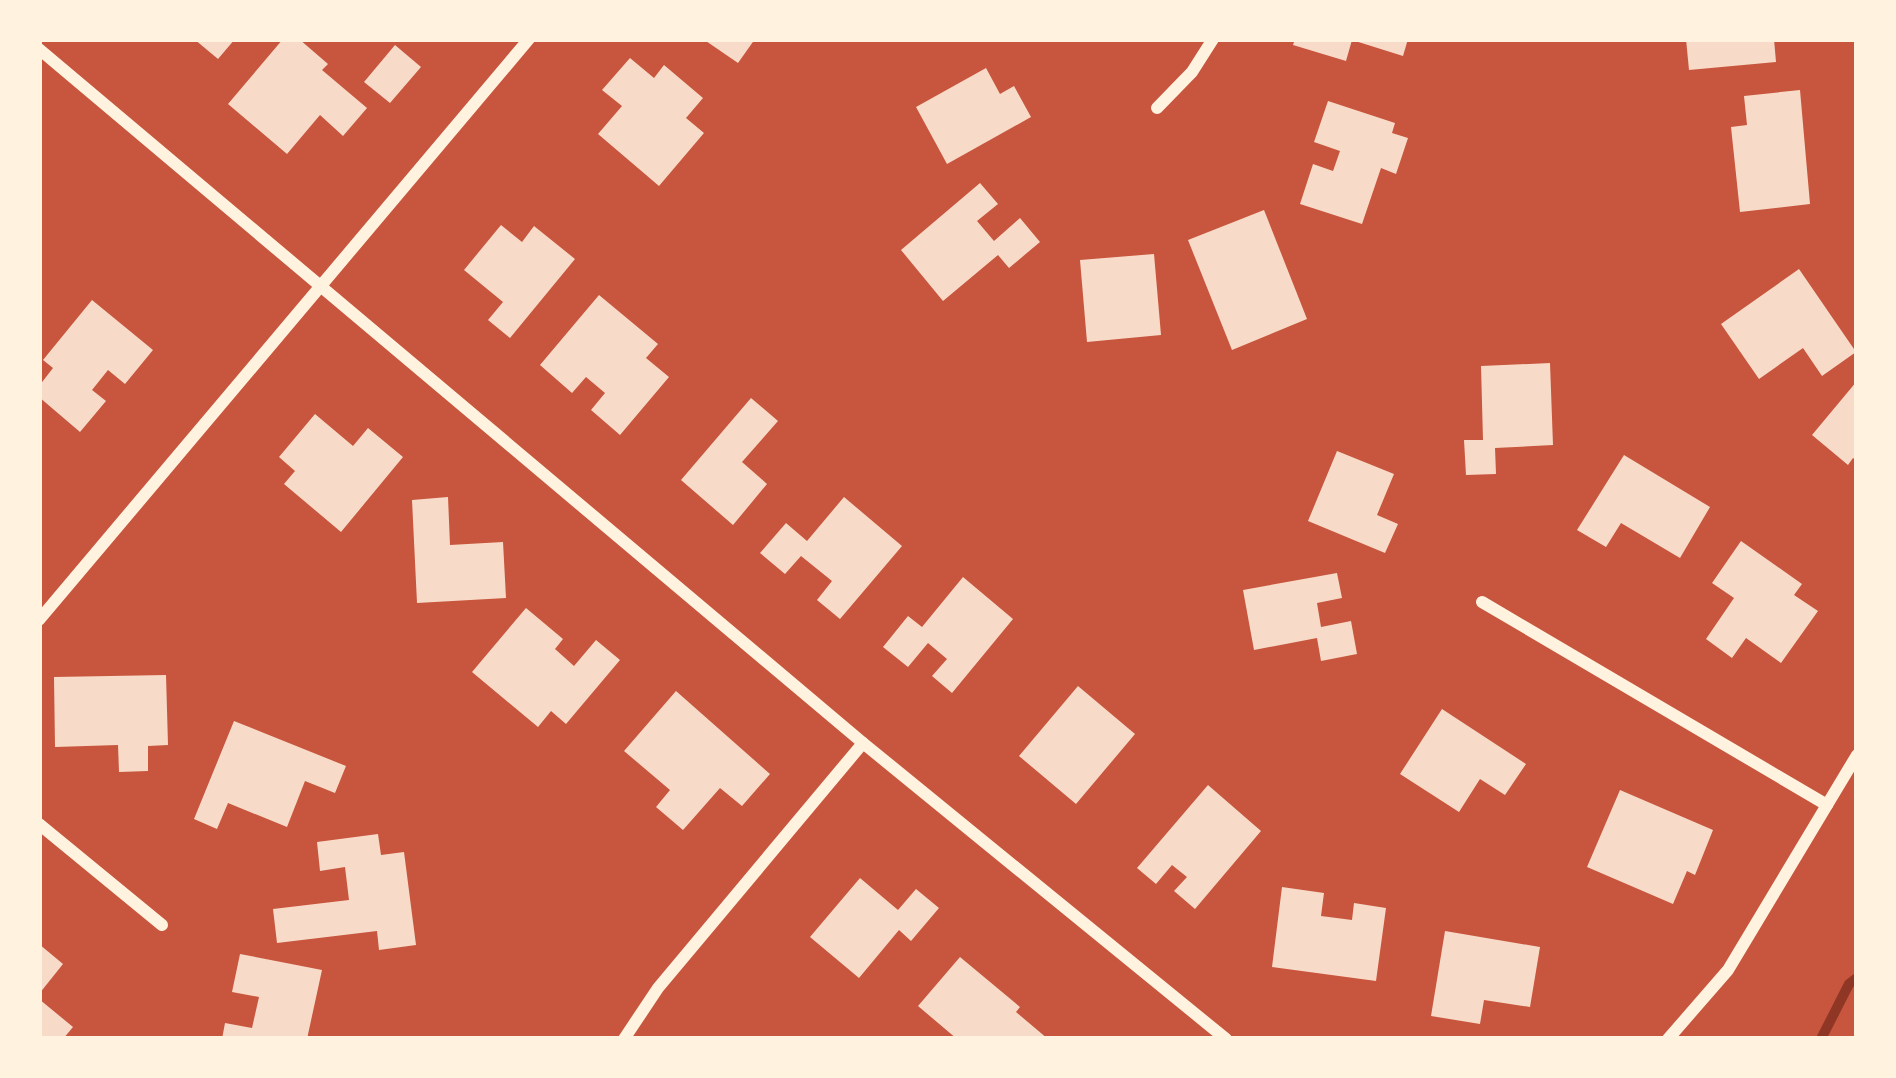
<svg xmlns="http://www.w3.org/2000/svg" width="1896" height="1078" font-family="Jost,sans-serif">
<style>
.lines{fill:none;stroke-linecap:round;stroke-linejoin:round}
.stream{stroke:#8f3625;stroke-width:10}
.building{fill:#f7dbc8}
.minor{stroke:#fff3e0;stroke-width:12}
</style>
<rect width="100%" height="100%" fill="#c8553d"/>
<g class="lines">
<path class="stream" d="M1821 1039 1849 984 1857 978"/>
</g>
<g class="building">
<path d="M194 39H235L218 59Z"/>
<path d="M283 39H299L328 64 322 70 367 108 343 136 320 115 287 154 228 104Z"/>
<path d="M703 39H755L738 63Z"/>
<path d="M1295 39H1408L1403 56 1352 40 1346 61 1293 45Z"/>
<path d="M1686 39H1774L1776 62 1689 70Z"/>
<path d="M395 45 421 67 390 103 364 82Z"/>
<path d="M630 58 654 78 664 65 703 98 686 118 704 133 659 186 598 134 622 106 602 90Z"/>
<path d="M986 68 1000 94 1014 86 1031 117 947 164 916 107Z"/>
<path d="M1800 90 1810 204 1740 212 1731 127 1747 125 1744 96Z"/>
<path d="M1328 101 1395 123 1392 133 1408 138 1396 174 1381 168 1362 224 1300 204 1313 164 1333 171 1340 151 1314 142Z"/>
<path d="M980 183 998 204 977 221 994 241 1020 218 1040 242 1009 268 998 255 943 301 901 250Z"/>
<path d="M1264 210 1307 319 1232 350 1188 240Z"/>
<path d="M501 225 522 242 534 226 575 259 510 338 488 320 503 302 464 270Z"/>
<path d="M1154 254 1161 335 1087 342 1080 260Z"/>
<path d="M1799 269 1856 352 1822 376 1803 348 1759 379 1721 324Z"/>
<path d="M599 295 658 344 646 358 669 377 620 435 591 410 605 393 586 377 572 393 540 365Z"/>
<path d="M92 300 153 350 125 384 108 370 92 390 106 401 80 432 39 397V386L53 368 43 360Z"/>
<path d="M1550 363 1553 445 1495 448 1496 474 1466 475 1464 440H1483L1481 366Z"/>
<path d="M1857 381V461L1853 458 1848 465 1812 435Z"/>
<path d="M751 398 778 421 742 462 767 484 733 525 681 480Z"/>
<path d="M315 414 353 446 368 428 403 457 341 532 284 484 295 471 279 457Z"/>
<path d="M1337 451 1394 474 1377 515 1398 524 1385 553 1308 521Z"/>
<path d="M1624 455 1710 507 1680 558 1621 523 1606 547 1577 530Z"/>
<path d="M448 497 450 545 503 542 506 598 417 603 412 500Z"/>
<path d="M844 497 902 546 840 619 817 600 832 581 801 556 785 574 760 553 786 523 807 541Z"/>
<path d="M1741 541 1802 584 1794 595 1818 611 1781 663 1746 638 1732 658 1706 639 1734 598 1712 583Z"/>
<path d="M1337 573 1342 598 1317 603 1321 627 1351 621 1357 654 1321 661 1317 638 1254 650 1243 590Z"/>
<path d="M963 577 1013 619 952 693 932 676 947 659 928 643 908 667 883 647 908 616 922 627Z"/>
<path d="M526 608 563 639 555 649 574 666 596 640 620 660 566 724 551 711 538 727 472 672Z"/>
<path d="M166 675 168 745 148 746V771L119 772 118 745 55 747 54 677Z"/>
<path d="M1078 686 1135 734 1076 804 1019 756Z"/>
<path d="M676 691 770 774 742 806 720 788 683 830 656 807 670 790 624 751Z"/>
<path d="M1442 709 1526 764 1505 795 1480 779 1459 812 1400 774Z"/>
<path d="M234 721 346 766 335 793 305 781 287 827 228 803 217 829 194 819Z"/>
<path d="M1208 785 1261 831 1195 909 1174 891 1187 877 1172 865 1156 884 1137 868Z"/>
<path d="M1620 790 1713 830 1695 875 1687 871 1673 904 1587 867Z"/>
<path d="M378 834 381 855 404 852 416 945 379 950 377 931 277 943 273 909 349 900 345 867 320 871 317 842Z"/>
<path d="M860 878 898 910 916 889 939 908 911 941 899 930 859 978 810 937Z"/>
<path d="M1282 887 1324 893 1321 916 1352 920 1354 903 1386 908 1376 981 1272 967Z"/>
<path d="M1445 931 1540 947 1530 1007 1484 1000 1480 1024 1431 1016Z"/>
<path d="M39 944 63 964 39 994Z"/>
<path d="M240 954 322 970 307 1039H222L225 1023 252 1028 259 997 232 992Z"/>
<path d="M960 957 1020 1007 1016 1012 1048 1039H957L918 1006Z"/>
<path d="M39 999 73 1027 63 1039H39Z"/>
</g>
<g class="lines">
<g class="minor">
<path d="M39 49 863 743 1226 1039"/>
<path d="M1157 108 1192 72 1213 39"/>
<path d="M1482 602 1827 805"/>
<path d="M39 620 529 39"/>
<path d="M39 824 162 925"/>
<path d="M624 1039 658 988 863 743"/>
<path d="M1668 1039 1728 970 1857 755"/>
</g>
</g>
<rect width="1896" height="1078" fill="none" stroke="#fff3e0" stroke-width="84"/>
</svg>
